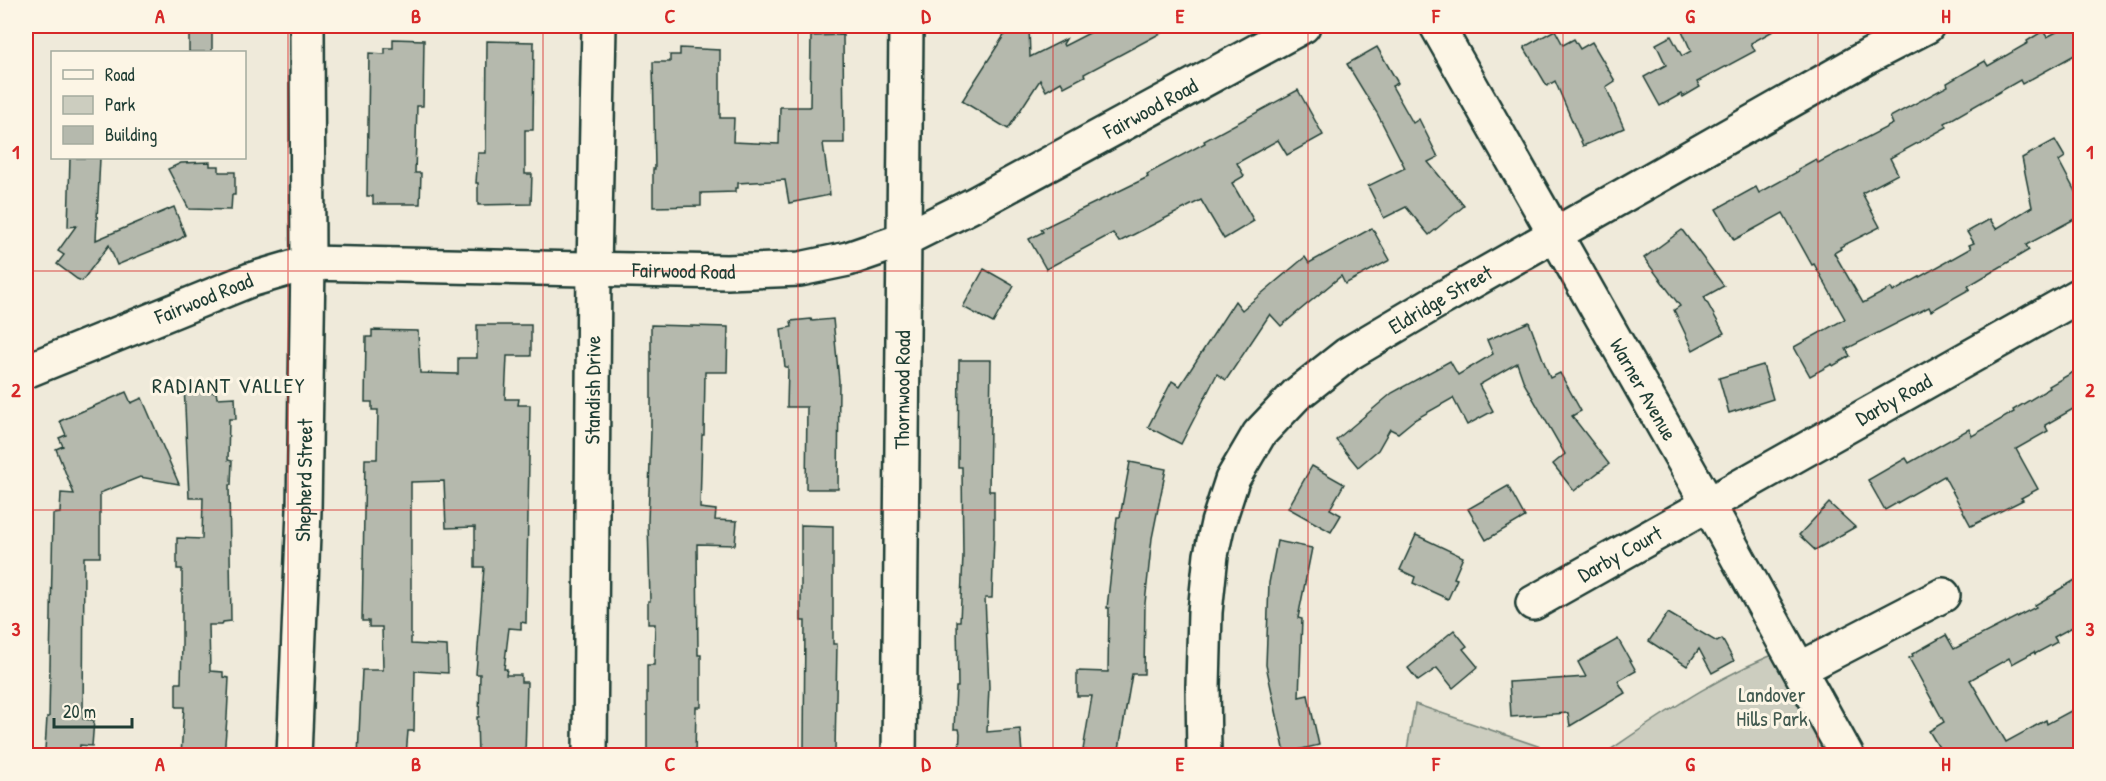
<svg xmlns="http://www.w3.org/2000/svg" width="2106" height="781" font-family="'Patrick Hand',sans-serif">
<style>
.green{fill:#cccdbf;stroke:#76857a;stroke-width:1.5}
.building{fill:#b5b9ad;stroke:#1f3d34;stroke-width:1.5}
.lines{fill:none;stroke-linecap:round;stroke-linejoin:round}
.minor-casing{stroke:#1f3d34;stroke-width:38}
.minor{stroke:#fcf5e5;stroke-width:33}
.grid{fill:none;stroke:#d62828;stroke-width:1.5;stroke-opacity:0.55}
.labels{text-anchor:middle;stroke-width:6;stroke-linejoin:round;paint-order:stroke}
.street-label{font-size:21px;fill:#1f3d34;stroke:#fcf5e5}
.park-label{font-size:21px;fill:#425a50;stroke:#fcf5e5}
.neighbourhood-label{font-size:22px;letter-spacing:1.5px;fill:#1f3d34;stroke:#fcf5e5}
.neatline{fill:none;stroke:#d62828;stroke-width:2}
.grid-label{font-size:20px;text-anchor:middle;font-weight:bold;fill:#d62828}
</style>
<rect width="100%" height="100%" fill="#efeada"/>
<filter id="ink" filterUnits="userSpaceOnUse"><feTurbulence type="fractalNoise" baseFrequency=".0167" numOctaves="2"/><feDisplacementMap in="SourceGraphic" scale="12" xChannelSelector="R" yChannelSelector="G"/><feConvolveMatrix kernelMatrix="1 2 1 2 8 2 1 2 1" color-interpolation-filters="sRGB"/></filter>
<g filter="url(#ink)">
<g class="green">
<path d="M1788 649 1849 756H1601C1662 715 1719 674 1788 649Z"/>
<path d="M1415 704 1564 755H1406Z"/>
</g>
<g class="building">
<path d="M1010 26H1029L1030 57 1066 39 1063 44 1064 46 1103 26H1174L1084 74 1085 76 1064 87 1061 82 1046 91 1040 80 1008 129 962 101Z"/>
<path d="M1680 26H1782L1751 43 1755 51 1697 82 1700 87 1683 97 1681 94 1660 106 1644 77 1666 65 1656 44 1671 36 1682 56 1691 51Z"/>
<path d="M2068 26H2080V52L2022 84 2020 80 1945 123 1947 127 1890 158 1898 174 1862 193 1880 227 1840 247 1841 249 1834 253 1863 303 1891 288 1893 292 1971 248 1969 245 1974 243 1967 232 1990 219 1996 229 2032 207 2022 158 2055 140 2065 157 2059 161 2080 201V216L2026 245 2029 250 1968 286 1970 289 1931 311 1929 307 1846 349 1850 356 1833 366 1832 364 1810 376 1794 347 1845 319 1814 264 1812 265 1783 213 1734 240 1716 209 1756 187 1759 193 1799 171 1798 169 1816 159 1818 163 1893 124 1890 117 1948 86 1947 83 1985 61 1988 66 2028 43 2027 41 2043 31 2047 37Z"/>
<rect x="189" y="27" width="23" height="25"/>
<path d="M1555 30 1563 45 1574 39 1580 49 1592 42 1615 81 1606 87 1624 128 1583 146 1555 81 1547 86 1524 47Z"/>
<path d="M843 35 844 143H823L830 195 789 203 785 180 738 183V188H735V192L701 193V206L653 207V169H655L653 62H670V55H680V48L720 50V118H734L733 142 779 144 780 107H810L811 36Z"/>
<path d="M393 39 424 40 423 106H417L415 173H421L420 204H373V196H367L369 53 385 54V48H393Z"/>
<path d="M487 41 534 42 533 130H525V174H532L531 204 478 205V183H476L478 153H486Z"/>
<path d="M1377 47 1398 83 1392 86 1413 123 1419 119 1438 157 1428 162 1464 206 1429 235 1406 207 1384 218 1368 186 1405 168 1377 113 1347 64Z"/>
<path d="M1298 90 1323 135 1287 155 1278 140 1237 163 1244 176 1232 183 1254 221 1224 239 1201 200 1119 242 1113 233 1046 269 1029 239 1043 232 1041 229 1148 177 1147 174 1205 143 1204 141Z"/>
<path d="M70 158H100L96 240 174 207 185 235 180 239 117 265 109 245 82 281 77 279 57 264 64 255 58 251 76 226 68 227Z"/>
<path d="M210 162V166H219V172H235V195H232L231 210 189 209 168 169 181 163Z"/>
<path d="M1372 228 1390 260 1345 284 1341 276 1281 326 1270 314 1226 380 1217 374 1181 444 1148 427 1172 381 1180 386 1235 301 1242 310 1305 257 1309 263Z"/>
<path d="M1682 230 1724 286 1704 297 1724 333 1693 350 1674 310 1680 306 1644 258Z"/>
<path d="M984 269 1014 286 993 323 963 307Z"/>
<path d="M811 319 812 321 833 319 839 381 838 489H806L807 407H787L788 367H785L781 329 792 327 791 321Z"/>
<path d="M1529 322 1550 378 1560 373 1581 411 1572 416 1609 464 1574 491 1553 464 1565 454 1524 383 1517 363 1479 385 1493 411 1467 425 1453 398 1414 420 1398 433 1390 429 1378 450 1358 467 1336 440 1392 393 1450 361 1458 375 1493 354 1487 340Z"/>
<path d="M477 325H531V356H507L505 399H519L518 405H530L526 623 521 622V629L509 628 504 669H507L506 675H521V682H527L525 756H478L477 717H479L480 674H476L484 567H475V527L446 528 444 481 411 482V644L447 646 448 673 415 671 414 731H408L406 756H358L362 670H383L382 627H369V621H362L365 459H377L378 410H372V402H365L366 337H372V330L418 331 420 373 458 374V358H477Z"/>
<path d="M651 325 728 327 727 372H705L704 435H702L700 508 716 510 715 520 737 521 735 545 697 544 698 655H701V707H696L695 756H647V665H654L655 624H648V601H650L648 522 651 431Z"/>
<path d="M959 360H991L989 491H994V533L992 598H985L989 687 987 732 1020 729 1022 754 959 756 960 733 959 729H954L956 687H958L957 621H960L963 556 962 467H958Z"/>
<path d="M1763 365 1773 399 1729 413 1719 378Z"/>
<path d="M2080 368V405L2045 425 2048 431 2016 449 2038 489 2021 498 2023 500 1971 526 1944 476 1885 510 1868 480 1906 458 1909 463 1969 429 1972 436 2014 412 2013 410 2050 388 2049 386Z"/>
<path d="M207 383V392H216L217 398 235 397 236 419H229L228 460 232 461 231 485H229L231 621 223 622 222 625H209L210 671 223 672V677L229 678 227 717 224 756H181L184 707H176V683H181L182 644V569H177V538L202 539 203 498H189L184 384Z"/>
<path d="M126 392 131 403 142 398 179 484 140 477 100 493V557H84L83 719 94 720 92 746 80 745 79 756H47L48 750H45L47 717H49L53 514 60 513 61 493 74 494 56 449 63 446 59 438 66 435 60 421Z"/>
<path d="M1130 462 1166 469 1152 538 1145 603 1144 674H1132L1118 755 1083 750 1092 696H1077V671L1108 672 1109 608H1107L1117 517H1120Z"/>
<path d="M1312 466 1344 484 1330 509 1341 515 1331 532 1288 508Z"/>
<path d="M1508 486 1525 517 1486 540 1468 509Z"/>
<path d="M1829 503 1855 527 1815 550 1799 535Z"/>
<path d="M801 525 833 526V644H837L835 751H804L805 621H801Z"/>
<path d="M1416 535 1463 557 1454 578 1457 579 1448 599 1413 583 1415 577 1400 570Z"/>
<path d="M1277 541 1312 548 1298 618 1302 619 1299 697 1308 695 1319 745 1285 753 1266 665 1269 583Z"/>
<path d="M2080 577V623L2054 637 2057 642 2035 654 2034 652 2012 664 2009 658 1970 680 2006 742 2046 720 2047 724 2080 706V756H1944L1929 731 1944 722 1909 658 1913 656 1912 654 1946 635 1954 649 2036 607 2035 605 2056 593 2055 592Z"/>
<path d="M1668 613 1717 642 1722 639 1734 661 1712 673 1699 649 1687 666 1649 641Z"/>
<path d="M1454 630 1467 646 1463 649 1478 667 1453 688 1437 668 1418 681 1408 668Z"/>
<path d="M1618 639 1636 671 1618 681 1625 693 1570 726 1568 713 1511 717 1509 682 1586 677 1578 662Z"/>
</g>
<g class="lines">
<g class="minor-casing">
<g id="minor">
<path id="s1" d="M1437 26 1708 504 1847 756"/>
<path id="s2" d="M26 371 250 280 308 263 727 272 800 269 848 259 903 240 975 204 1303 26"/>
<path id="s3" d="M1533 603 2080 295"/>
<path d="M1800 669 1943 595"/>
<path id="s4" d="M294 756 304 510 308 263 307 26"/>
<path id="s5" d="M590 756 594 269 599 26"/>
<path id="s6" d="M899 756 906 26"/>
<path id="s7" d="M1204 756 1203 686 1205 612 1211 555 1218 523 1232 480 1259 434 1296 395 1348 354 1434 303 1869 56 1927 26"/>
</g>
</g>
<use href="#minor" class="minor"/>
</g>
</g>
<path class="grid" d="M288 26V756M543 26V756M798 26V756M1053 26V756M1308 26V756M1563 26V756M1818 26V756M26 271H2080M26 510H2080"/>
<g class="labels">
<g class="street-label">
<text dy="7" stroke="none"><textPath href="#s2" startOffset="1182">Fairwood Road</textPath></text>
<text dy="7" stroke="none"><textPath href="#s2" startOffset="678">Fairwood Road</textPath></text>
<text dy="7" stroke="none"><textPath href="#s2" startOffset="192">Fairwood Road</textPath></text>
<text dy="7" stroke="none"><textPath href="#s7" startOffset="560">Eldridge Street</textPath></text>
<text dy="7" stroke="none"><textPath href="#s5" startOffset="366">Standish Drive</textPath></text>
<text dy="7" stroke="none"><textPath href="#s6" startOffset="366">Thornwood Road</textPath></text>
<text dy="7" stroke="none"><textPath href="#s1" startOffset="418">Warner Avenue</textPath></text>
<text dy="7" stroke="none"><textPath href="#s3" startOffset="414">Darby Road</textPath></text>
<text dy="7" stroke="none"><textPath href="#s4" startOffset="276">Shepherd Street</textPath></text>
<text dy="7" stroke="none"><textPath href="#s3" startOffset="100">Darby Court</textPath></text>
</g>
<g class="park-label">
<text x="1772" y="702">Landover<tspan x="1772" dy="24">Hills Park</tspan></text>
</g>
<g class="neighbourhood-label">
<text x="229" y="393">RADIANT VALLEY</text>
</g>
</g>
<rect width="2106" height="781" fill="none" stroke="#fcf5e5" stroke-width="66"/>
<rect x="51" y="51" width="195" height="108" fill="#fcf5e5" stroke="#a4ab9e" stroke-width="1.5"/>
<rect x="63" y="70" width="30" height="9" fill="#fcf5e5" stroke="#a4ab9e" stroke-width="1.5"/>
<text x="105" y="81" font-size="18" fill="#1f3d34">Road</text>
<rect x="63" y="96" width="30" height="18" fill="#cccdbf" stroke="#a4ab9e" stroke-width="1.5"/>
<text x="105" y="111" font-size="18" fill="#1f3d34">Park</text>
<rect x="63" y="126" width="30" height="18" fill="#b5b9ad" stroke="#a4ab9e" stroke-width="1.5"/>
<text x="105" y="141" font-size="18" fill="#1f3d34">Building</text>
<path d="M54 718v9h78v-9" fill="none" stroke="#1f3d34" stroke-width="3"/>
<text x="63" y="718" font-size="18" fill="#1f3d34" stroke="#fcf5e5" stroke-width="4.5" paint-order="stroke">20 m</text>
<rect x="33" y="33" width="2040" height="715" class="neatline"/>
<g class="grid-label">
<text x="160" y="23">A</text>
<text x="416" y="23">B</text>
<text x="670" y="23">C</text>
<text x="926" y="23">D</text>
<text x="1180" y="23">E</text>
<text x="1436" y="23">F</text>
<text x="1690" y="23">G</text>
<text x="1946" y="23">H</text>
<text x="16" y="159">1</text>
<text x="2090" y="159">1</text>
<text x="16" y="397">2</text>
<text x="2090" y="397">2</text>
<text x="16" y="636">3</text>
<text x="2090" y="636">3</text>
<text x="160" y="771">A</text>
<text x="416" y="771">B</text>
<text x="670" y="771">C</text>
<text x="926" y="771">D</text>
<text x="1180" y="771">E</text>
<text x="1436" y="771">F</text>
<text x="1690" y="771">G</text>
<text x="1946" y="771">H</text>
</g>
</svg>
